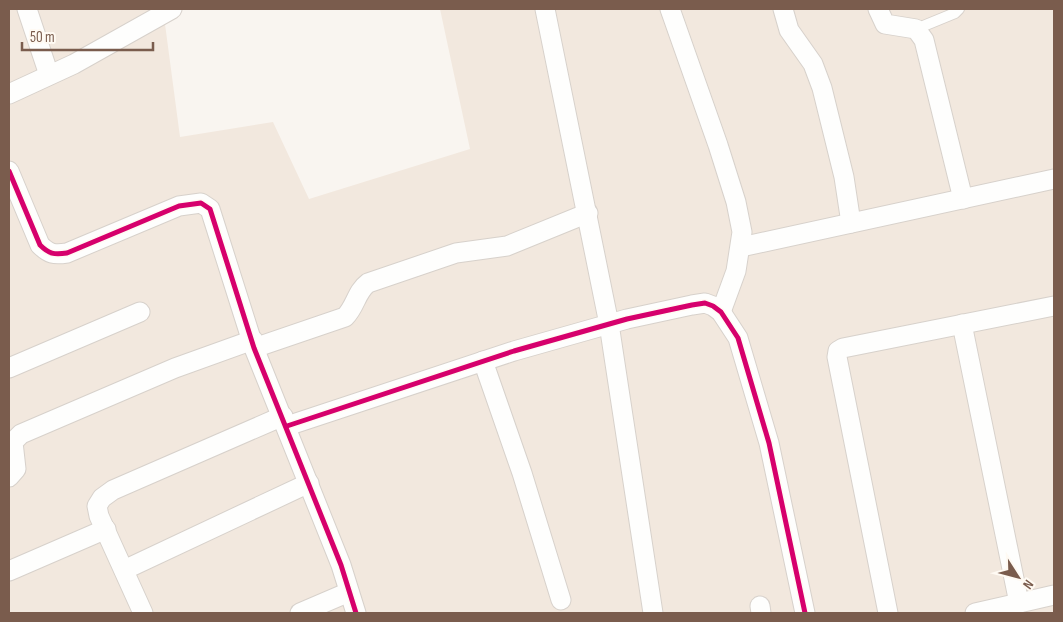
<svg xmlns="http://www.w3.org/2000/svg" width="1063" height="622" font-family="'Sofia Sans Condensed',sans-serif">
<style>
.residential{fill:#f2e8de}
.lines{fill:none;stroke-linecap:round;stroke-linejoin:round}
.lane-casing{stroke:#d7d1cb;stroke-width:12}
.street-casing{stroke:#d7d1cb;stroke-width:21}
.lane{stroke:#fefefd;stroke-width:10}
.street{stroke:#fefefd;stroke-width:19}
.cycleway-casing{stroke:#fffaf3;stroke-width:8}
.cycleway{stroke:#d6006c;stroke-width:5}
</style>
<rect width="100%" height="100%" fill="#f9f5f0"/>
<path class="residential" d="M9 9H163L180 137 273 122 309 199 470 149 440 9H1054V613H9Z"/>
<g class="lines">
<g class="lane-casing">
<path id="lane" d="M916 29 955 13 959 9"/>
</g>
<g class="street-casing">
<g id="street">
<path d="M27 9 49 75"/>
<path d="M545 9 609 324 653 613"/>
<path d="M670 9 718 145 736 202 742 232 736 271 721 312"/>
<path d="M783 9 789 30 813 64 822 88 844 177 851 223"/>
<path d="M878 9 885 24 916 29 924 40 963 199"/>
<path d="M9 94 74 64 172 9"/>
<path d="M9 171 40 245C49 254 54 255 67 253L179 206 201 203 210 209 254 348 341 565 356 613"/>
<path d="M741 247 1054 179"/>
<path d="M962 324 1019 603"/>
<path d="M254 348 345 317C356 306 356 292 368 283L456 253 507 246 588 213"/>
<path d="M483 361 522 473 561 600"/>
<path d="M9 368 140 312"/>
<path d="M287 426 514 351 627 319 692 305 705 303 713 306 721 312 738 338 769 443 805 613"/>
<path d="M9 477 16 469 13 442 21 434 175 368 253 340"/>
<path d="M124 570 309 483"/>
<path d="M9 571 106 529"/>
<path d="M760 606 761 613"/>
<path d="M143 613 99 516 97 506 102 498 113 490 283 416"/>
<path d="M300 613 349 592"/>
<path d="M888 613 837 357 838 351 843 348 1054 306"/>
<path d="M975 613 1054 595"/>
</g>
</g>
<use href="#lane" class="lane"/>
<use href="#street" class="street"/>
<g class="cycleway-casing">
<g id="cycleway">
<path d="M9 171 40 245C49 254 54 255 67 253L179 206 201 203 210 209 254 348 341 565 356 613"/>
<path d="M287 426 514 351 627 319 692 305 705 303 713 306 721 312 738 338 769 443 805 613"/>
</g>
</g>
<use href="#cycleway" class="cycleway"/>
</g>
<rect width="1063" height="622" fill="none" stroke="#7a5c4d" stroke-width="20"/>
<g transform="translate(1018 577) rotate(126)" stroke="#fffaf3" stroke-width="4" paint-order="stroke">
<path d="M0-4L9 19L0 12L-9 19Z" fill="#7a5c4d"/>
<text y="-8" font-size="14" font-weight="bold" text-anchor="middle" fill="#7a5c4d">N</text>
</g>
<path d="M22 42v8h131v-8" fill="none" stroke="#7a5c4d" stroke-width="2.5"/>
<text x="30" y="42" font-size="15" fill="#7a5c4d" stroke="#fffaf3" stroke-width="4" paint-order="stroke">50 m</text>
</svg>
